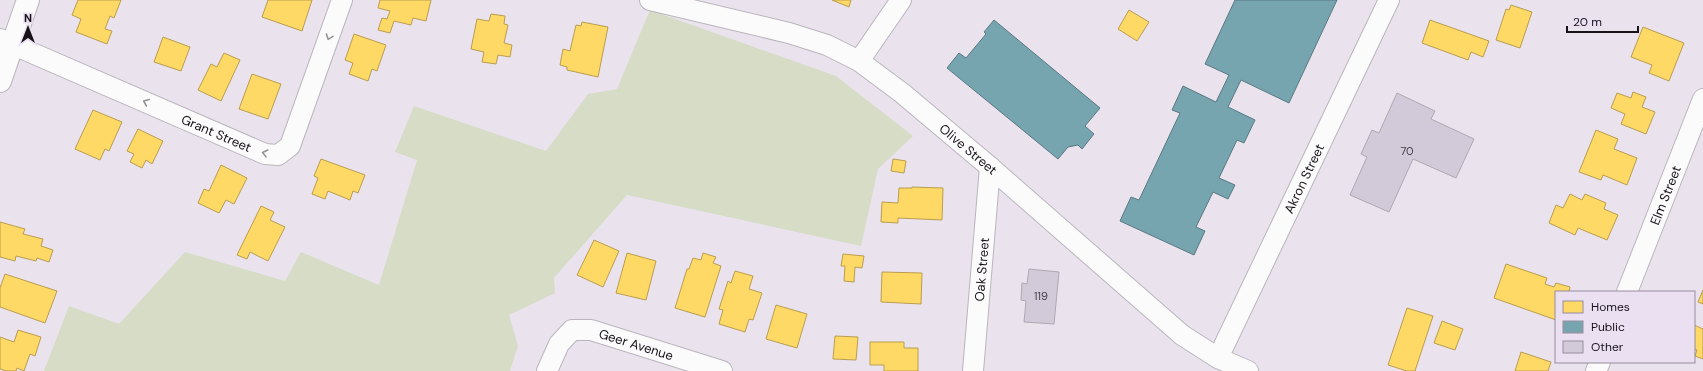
<svg xmlns="http://www.w3.org/2000/svg" width="1703" height="371" font-family="'DM Sans',sans-serif">
<style>
.green{fill:#d6dcc6}
.homes{fill:#ffd966;stroke:#b99d4f}
.public{fill:#76a5af;stroke:#597982}
.building{fill:#d3cad9;stroke:#aea9b1}
.lines{fill:none;stroke-linecap:round;stroke-linejoin:round}
.street-casing{stroke:#bab5bd;stroke-width:22}
.secondary-casing{stroke:#bab5bd;stroke-width:24}
.street{stroke:#fcfbfc;stroke-width:20}
.secondary{stroke:#fcfbfc;stroke-width:22}
.oneway{stroke:#949295}
.labels{text-anchor:middle;stroke-width:4;stroke-linejoin:round;paint-order:stroke}
.number-label{font-size:11px;fill:#454048}
.street-label{font-size:13px;fill:#161218;stroke:#ebdff2}
</style>
<rect width="100%" height="100%" fill="#eae3ee"/>
<path class="green" d="M650 10 836 76 913 136 878 169 861 246 627 195 554 278 555 293 509 315 518 346 510 371H44L69 306 119 324 185 252 285 281 301 252 379 285 417 160 395 152 414 106 546 151 588 94 617 89Z"/>
<g class="homes">
<path d="M78 0H121L114 18 110 16 105 29 112 31 107 44 76 32 81 19 72 15Z"/>
<path d="M268 0H312L302 31 262 17Z"/>
<path d="M380 0H431L426 21 413 18 411 25 394 21 390 33 378 30 382 18 387 19 390 11 378 8Z"/>
<path d="M832 0H851L849 7Z"/>
<path d="M1511 5 1532 12 1520 48 1496 40 1506 9 1509 10Z"/>
<path d="M1129 10 1149 22 1137 41 1118 29Z"/>
<path d="M491 14 505 16 504 24 508 25 504 43 512 45 510 57 498 55 496 64 482 62 484 52 471 49 477 19 489 21Z"/>
<path d="M1430 20 1489 41 1483 57 1471 52 1468 60 1422 43Z"/>
<path d="M582 22 608 27 598 77 567 70V67L560 65 563 49 570 51 576 25 581 26Z"/>
<path d="M1643 27 1684 43 1669 81 1649 73 1652 65 1631 57Z"/>
<path d="M354 34 386 45 377 71 372 69 368 81 349 74 353 63 345 60Z"/>
<path d="M163 37 190 47 181 71 154 62Z"/>
<path d="M224 53 240 60 221 101 198 90 211 64 217 67Z"/>
<path d="M252 74 281 84 268 119 239 109Z"/>
<path d="M1633 92 1646 97 1642 107 1655 112 1646 134 1621 124 1625 114 1611 108 1617 93 1631 98Z"/>
<path d="M93 110 122 122 109 151 105 149 100 160 75 149Z"/>
<path d="M138 129 163 141 152 164 146 160 142 168 130 162 134 154 127 151Z"/>
<path d="M1596 130 1618 139 1614 149 1637 158 1627 185 1603 175 1601 180 1579 172Z"/>
<path d="M321 159 365 175 358 193 353 191 350 200 328 191 325 199 312 194 318 178 314 176Z"/>
<path d="M893 159 906 161 904 173 891 171Z"/>
<path d="M221 165 247 178 234 204 226 200 219 213 198 203 204 189 209 191Z"/>
<path d="M912 187 943 188 942 220 898 218V223L881 222 882 202 898 203 899 188H912Z"/>
<path d="M1570 194 1582 200 1585 194 1606 203 1604 209 1618 215 1607 240 1578 228 1575 235 1549 223 1556 205 1563 208Z"/>
<path d="M261 206 274 212 270 220 285 227 268 261 250 252 247 259 237 255Z"/>
<path d="M0 222 25 229 23 234 43 239 41 246 53 250 49 262 37 258 36 261 16 256 15 261 0 257Z"/>
<path d="M594 240 619 251 603 287 577 275Z"/>
<path d="M627 253 656 261 646 300 616 293Z"/>
<path d="M703 253 716 257 713 263 721 266 705 317 675 308 687 269H689L693 258 701 260Z"/>
<path d="M843 254 864 256 862 268 855 267 854 282 844 281 845 266H841Z"/>
<path d="M1506 264 1547 278 1545 284 1554 287 1556 283 1570 287 1569 292H1556V320L1494 298Z"/>
<path d="M735 271 753 276 749 289 762 293 753 320 749 319 745 332 719 324 723 310 719 309 728 281 731 283Z"/>
<path d="M882 272 922 273 921 304 881 302Z"/>
<path d="M5 274 57 291 45 323 0 307V288Z"/>
<path d="M1703 290V304L1698 302Z"/>
<path d="M776 305 807 314 797 348 766 339Z"/>
<path d="M1407 308 1433 316 1415 371H1407L1388 365Z"/>
<path d="M1442 321 1463 329 1455 350 1434 343Z"/>
<path d="M1694 325 1703 329V359L1695 356 1697 350 1694 349Z"/>
<path d="M18 330 41 337 35 356 30 354 24 371 17 368 16 371H7L0 369V337L14 342Z"/>
<path d="M835 336 858 337 856 360 833 359Z"/>
<path d="M870 342H904V348H918V371H884V365H870Z"/>
<path d="M1521 352 1551 362 1548 371H1515Z"/>
</g>
<g class="public">
<path d="M1235 0H1337L1289 103 1241 80 1228 107 1255 120 1244 143 1237 140 1219 178 1235 185 1228 199 1213 192 1196 227 1205 231 1194 255 1120 221 1131 197 1139 200 1180 113 1172 110 1183 86 1216 102 1229 75 1205 64Z"/>
<path d="M994 20 1100 108 1085 126 1094 134 1082 149 1078 145 1068 147 1058 159 947 68 959 53 966 58 986 34 984 32Z"/>
</g>
<g class="building">
<path d="M1397 93 1435 111 1431 119 1474 139 1456 178 1413 159 1389 212 1350 195 1367 157 1361 154 1372 130 1379 133Z"/>
<path d="M1029 269 1059 272 1054 324 1024 322 1026 301 1021 300 1022 283 1027 284Z"/>
</g>
<g class="lines">
<g class="street-casing">
<g id="street">
<path id="s1" d="M650 0 789 33 827 45 859 61 902 93 990 167 1182 335 1218 358 1248 371"/>
<path id="s2" d="M0 39 265 154 278 155 290 146 342 0"/>
<path d="M859 61 901 0"/>
<path id="s3" d="M1627 292 1703 99"/>
<path id="s4" d="M1218 358 1389 0"/>
<path id="s5" d="M547 371 559 344 572 330H591L722 371"/>
<path id="s6" d="M973 371 990 167"/>
<path d="M1596 371 1600 362"/>
</g>
</g>
<g class="secondary-casing">
<path id="secondary" d="M0 81 28 0"/>
</g>
<use href="#street" class="street"/>
<use href="#secondary" class="secondary"/>
</g>
<defs><path id="oneway-chevron" d="M-2-3.5L2.5 0L-2 3.5" fill="none" stroke-width="1.6" stroke-linecap="round" stroke-linejoin="round"/></defs>
<g class="oneway">
<use href="#oneway-chevron" transform="translate(329 37) rotate(110)"/>
<use href="#oneway-chevron" transform="translate(146 102) rotate(-157)"/>
<use href="#oneway-chevron" transform="translate(265 153) rotate(-166)"/>
</g>
<g class="labels">
<g class="number-label">
<text x="1407" y="155">70</text>
<text x="1041" y="300">119</text>
</g>
<g class="street-label">
<text dy="5" stroke="none"><textPath href="#s2" startOffset="236">Grant Street</textPath></text>
<text dy="5" stroke="none"><textPath href="#s1" startOffset="359">Olive Street</textPath></text>
<text dy="5" stroke="none"><textPath href="#s4" startOffset="199">Akron Street</textPath></text>
<text dy="5" stroke="none"><textPath href="#s3" startOffset="104">Elm Street</textPath></text>
<text dy="5" stroke="none"><textPath href="#s6" startOffset="102">Oak Street</textPath></text>
<text dy="5" stroke="none"><textPath href="#s5" startOffset="115">Geer Avenue</textPath></text>
</g>
</g>
<rect x="1555" y="291" width="140" height="72" fill="#ebdff2" stroke="#968d9b"/>
<rect x="1563" y="301" width="20" height="12" fill="#ffd966" stroke="#968d9b"/>
<text x="1591" y="311" font-size="12" fill="#161218">Homes</text>
<rect x="1563" y="321" width="20" height="12" fill="#76a5af" stroke="#968d9b"/>
<text x="1591" y="331" font-size="12" fill="#161218">Public</text>
<rect x="1563" y="341" width="20" height="12" fill="#d3cad9" stroke="#968d9b"/>
<text x="1591" y="351" font-size="12" fill="#161218">Other</text>
<g transform="translate(28 28)" stroke="#ebdff2" stroke-width="3" paint-order="stroke">
<path d="M0-3L7 15L0 10L-7 15Z" fill="#161218"/>
<text y="-6" font-size="11" font-weight="bold" text-anchor="middle" fill="#161218">N</text>
</g>
<path d="M1567 26v6h71v-6" fill="none" stroke="#161218" stroke-width="2"/>
<text x="1573" y="26" font-size="12" fill="#161218" stroke="#ebdff2" stroke-width="3" paint-order="stroke">20 m</text>
</svg>
